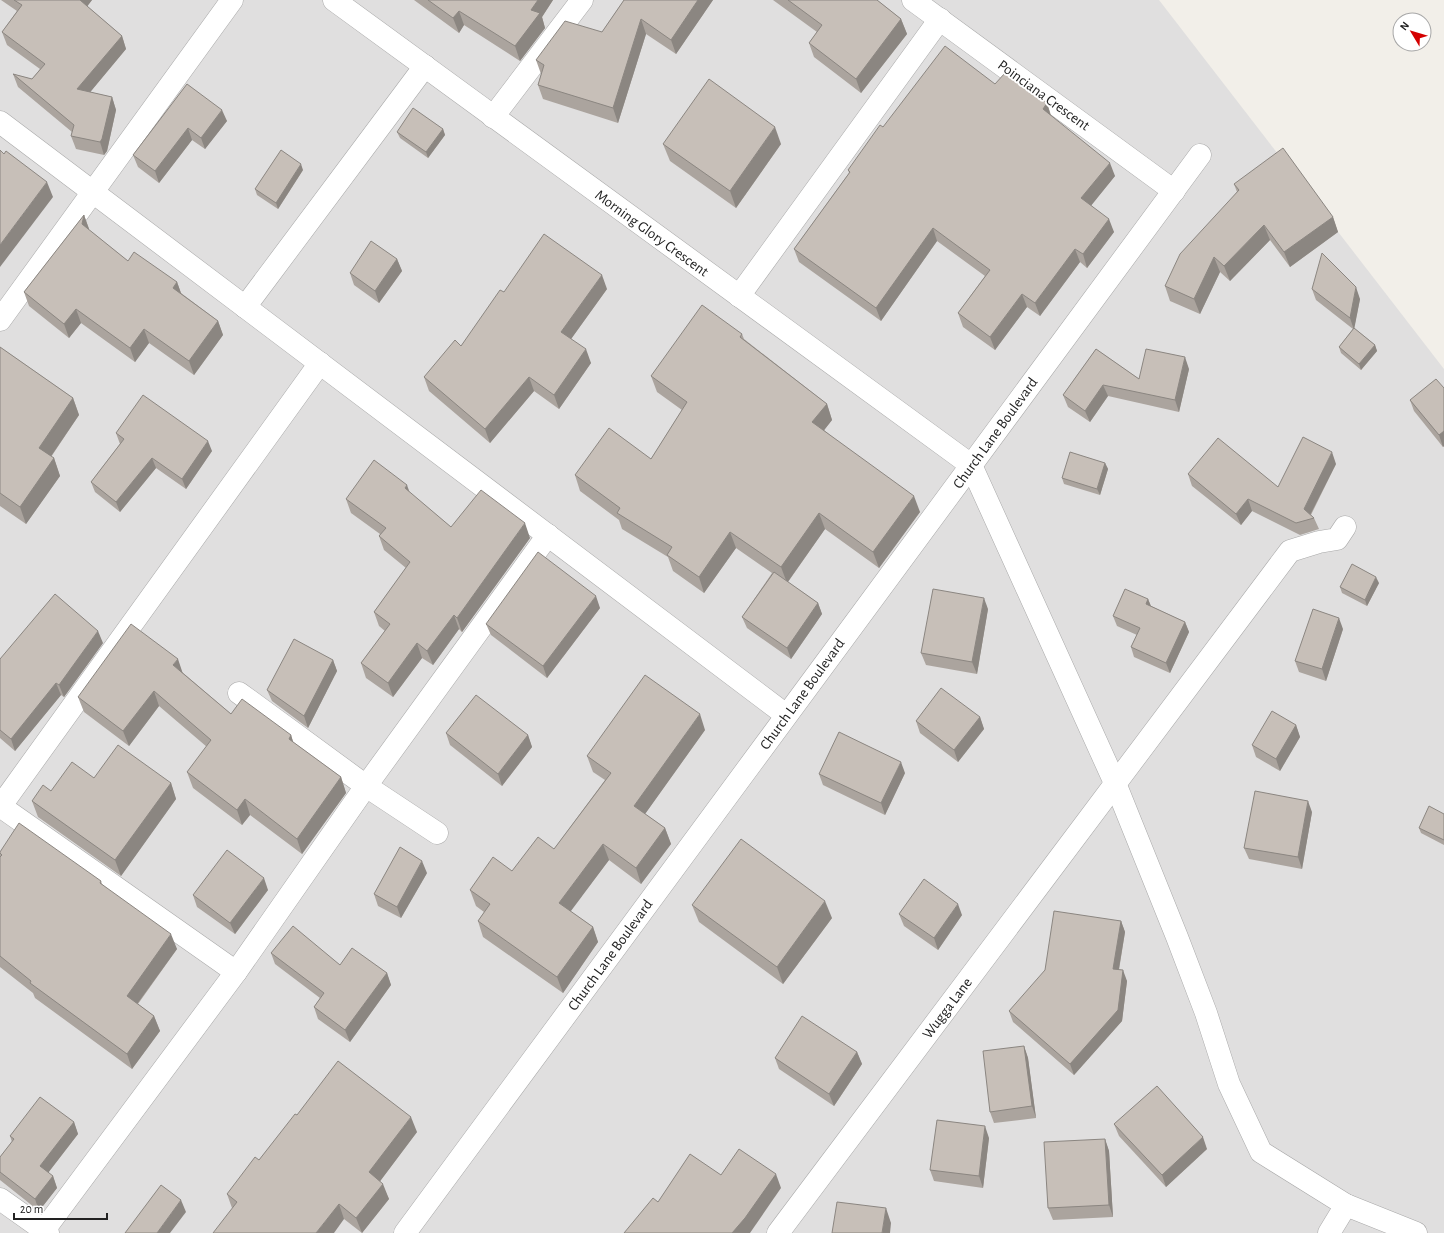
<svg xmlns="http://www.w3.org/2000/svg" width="1444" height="1233" font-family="'Alegreya Sans',sans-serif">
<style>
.residential{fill:#e0dfdf}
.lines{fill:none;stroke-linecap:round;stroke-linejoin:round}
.street-casing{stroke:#a9a9a9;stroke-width:23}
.street{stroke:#fff;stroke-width:22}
.wall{fill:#aba49e}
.shaded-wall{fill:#8b8681}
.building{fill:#c7bfb8;stroke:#8b8681}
.labels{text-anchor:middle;stroke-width:4;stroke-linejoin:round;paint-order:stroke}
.street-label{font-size:15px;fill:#222;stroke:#fff}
</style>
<rect width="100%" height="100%" fill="#f2efe9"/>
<path class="residential" d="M0 0H1159L1444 369V1233H0Z"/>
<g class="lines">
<g class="street-casing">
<g id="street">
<path d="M334 0 971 465 1115 783 1177 937 1206 1013 1229 1084 1261 1152 1346 1205 1416 1233"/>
<path d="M913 0 1174 191"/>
<path d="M493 117 582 0"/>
<path d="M0 122 786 715"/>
<path d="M739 296 940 19"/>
<path d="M245 307 425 66"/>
<path d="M0 320 232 0"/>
<path d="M239 693 366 786 437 833"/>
<path d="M0 806 236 972"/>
<path d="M0 807 320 363"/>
<path d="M0 1199 48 1233"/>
<path d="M44 1230 236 972 366 786 548 535"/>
<path d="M405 1233 1200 155"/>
<path d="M778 1233 1290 551 1319 542 1337 539 1345 527"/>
<path d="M1329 1233 1346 1205"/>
</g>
</g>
<use href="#street" class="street"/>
</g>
<g class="wall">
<path d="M1 0H92L87 6 122 36 126 49 90 92 112 97 116 110 107 151 104 155 76 149 71 136 72 132 18 87 13 74 32 79 40 69 7 45 2 32 17 11Z"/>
<path d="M414 0H553L542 17 545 28 520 61 464 25 459 33Z"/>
<path d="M624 0H713L676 54 646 34 618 123 543 99 538 85 541 74 536 60 602 32Z"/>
<path d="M773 0H877L901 19 907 34 861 93 814 57 809 43 817 32Z"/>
<path d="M187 84 227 121 205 149 192 140 159 183 138 167 133 155Z"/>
<path d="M995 84 1047 103 1051 115 1115 176 1091 205 1114 232 1087 268 1080 262 1040 316 1027 307 995 350 963 327 958 313 985 276 937 241 881 321 799 262 794 249 849 173 848 170 883 127Z"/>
<path d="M443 129 445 135 428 158 400 138 397 132Z"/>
<path d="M663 144H781L736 208 670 161Z"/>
<path d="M303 170 278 209 257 195 255 189Z"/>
<path d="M1234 184 1333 217 1338 232 1290 267 1270 240 1230 281 1220 272 1200 314 1170 301 1165 286 1237 192Z"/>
<path d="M84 215 89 229V230L128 261 177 282 181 293 218 321 223 335 194 375 149 343 135 362 81 323 69 338 29 306 24 292Z"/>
<path d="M397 259 402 271 379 303 354 285 350 273Z"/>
<path d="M607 289 571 339 591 363 559 409 534 391 490 443 429 391 424 377 461 346 504 292Z"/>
<path d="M1312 289 1360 299 1354 328 1375 345 1377 351 1361 370 1341 353 1339 347 1353 329 1316 300Z"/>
<path d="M742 334 744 339 827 404 832 420 824 430 920 512 879 568 825 529 788 582 818 603 822 614 791 659 747 628 742 617 772 573 736 548 704 593 673 571 668 557 622 529 619 520 580 491 575 475 651 459 682 410 657 392 651 376Z"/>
<path d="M0 347 73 398 79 415 51 457 54 458 60 476 26 524 0 506Z"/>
<path d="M1096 349 1139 379 1189 369 1179 412 1108 396 1090 422 1068 407 1063 395Z"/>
<path d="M1444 388V446L1443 447 1414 411 1410 400Z"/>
<path d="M116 433 212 451 186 489 156 468 120 512 95 492 91 482 120 444Z"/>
<path d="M1105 463 1108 469 1100 495 1064 484 1062 478Z"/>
<path d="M1336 464 1311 515 1314 518 1319 529 1300 535 1252 511 1241 525 1192 486 1188 474 1278 487Z"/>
<path d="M410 493 451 527 530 538 462 632 459 629 433 665 422 658 393 697 366 678 361 663 385 631 379 626 374 612 406 568 384 550 379 536 380 534 351 513 346 499Z"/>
<path d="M1379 583 1367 606 1342 593 1340 587Z"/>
<path d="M1148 599 1151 606 1185 622 1189 632 1170 673 1134 657 1131 647 1137 635 1117 626 1113 616Z"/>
<path d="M600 608 547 678 491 635 486 624Z"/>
<path d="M988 609 977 674 926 665 921 653Z"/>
<path d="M1343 629 1326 681 1299 672 1295 661Z"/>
<path d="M103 643 64 697 61 695 15 751 0 738V659Z"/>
<path d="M333 660 337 671 308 728 272 701 267 690Z"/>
<path d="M182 672 231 714 291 735 293 742 341 777 346 793 302 854 250 815 242 825 193 788 187 772 207 747 159 706 129 746 84 712 78 697Z"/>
<path d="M980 717 984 729 958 762 920 733 916 721Z"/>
<path d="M1296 725 1300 737 1280 771 1256 757 1252 745Z"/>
<path d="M705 730 645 814 665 828 671 844 641 884 609 860 570 911 593 927 598 942 563 993 483 937 478 921 484 912 476 906 470 890 512 871 554 849 605 780 593 772 587 756Z"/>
<path d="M446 733 528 735 532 747 502 786 450 745Z"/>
<path d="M905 773 885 815 823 785 819 774Z"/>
<path d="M171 783 176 799 121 876 38 817 32 801 51 791Z"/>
<path d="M1312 812 1302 869 1249 859 1244 848Z"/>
<path d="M1444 814V845L1421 833 1419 828Z"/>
<path d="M0 852 101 881 102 884 177 949 138 1004 154 1016 160 1031 132 1069 35 998 33 993 0 967Z"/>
<path d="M427 873 401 918 378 906 374 894Z"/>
<path d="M268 890 235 934 197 907 193 895Z"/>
<path d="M692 905 832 918 783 984 699 922Z"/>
<path d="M899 914 962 915 938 950 904 926Z"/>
<path d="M1121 921 1125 932 1119 970 1127 981 1122 1021 1074 1075 1013 1022 1009 1011Z"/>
<path d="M271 953 387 973 391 985 350 1042 318 1019 314 1007 320 998 275 964Z"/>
<path d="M1024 1046 1028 1058 1036 1118 994 1123 990 1112Z"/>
<path d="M857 1052 862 1064 834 1106 779 1069 775 1058Z"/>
<path d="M297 1115 417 1132 380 1181 389 1199 362 1233 344 1219 232 1208 227 1194 259 1160Z"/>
<path d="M74 1122 78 1134 48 1173 53 1176 57 1188 39 1211 0 1180V1157L12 1142 10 1136Z"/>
<path d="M1114 1124 1207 1149 1166 1187 1119 1136Z"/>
<path d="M989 1138 983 1188 934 1181 930 1170Z"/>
<path d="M1105 1139 1109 1151 1113 1217 1053 1220 1048 1208Z"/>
</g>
<g class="shaded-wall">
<path d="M79 0H92L83 12Z"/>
<path d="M538 0H553L542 17 545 28 520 61 515 46 531 10Z"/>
<path d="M698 0H713L676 54 671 40Z"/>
<path d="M459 11 464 25 459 33 453 18Z"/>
<path d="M641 19 646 34 618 123 613 108Z"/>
<path d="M901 19 907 34 861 93 856 79Z"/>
<path d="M122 36 126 49 82 102 77 89Z"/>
<path d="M112 97 116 110 107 151 104 155 100 142Z"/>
<path d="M1047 103 1051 117 1043 109Z"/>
<path d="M222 110 227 121 205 149 201 138Z"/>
<path d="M775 127 781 144 736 208 730 191Z"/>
<path d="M188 128 192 140 159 183 155 171Z"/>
<path d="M443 129 445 135 428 158 426 152Z"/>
<path d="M1110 163 1115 176 1086 212 1081 198Z"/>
<path d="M301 164 303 170 278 209 276 203Z"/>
<path d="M47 182 53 197 0 267V245Z"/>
<path d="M84 215 89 229 87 238 82 224Z"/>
<path d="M1333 217 1338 232 1290 267 1284 252Z"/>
<path d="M1109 219 1114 232 1087 268 1083 254Z"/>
<path d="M1264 225 1270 240 1230 281 1224 266Z"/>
<path d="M933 228 937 241 881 321 876 308Z"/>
<path d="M1075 249 1080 262 1040 316 1035 303Z"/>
<path d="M1214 257 1220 272 1200 314 1194 299Z"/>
<path d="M397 259 402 271 379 303 375 291Z"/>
<path d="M602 275 607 289 566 346 561 332Z"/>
<path d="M177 282 182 296 173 288Z"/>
<path d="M1356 287 1360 299 1354 330 1350 318Z"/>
<path d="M1022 294 1027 307 995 350 990 337Z"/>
<path d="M76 309 81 323 69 338 64 324Z"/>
<path d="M218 321 223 335 194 375 189 361Z"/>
<path d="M144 329 149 343 135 362 130 348Z"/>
<path d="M1375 345 1377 351 1361 370 1359 364Z"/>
<path d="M586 349 591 363 559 409 554 395Z"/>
<path d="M1185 357 1189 369 1179 412 1175 400Z"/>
<path d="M529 377 534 391 490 443 485 429Z"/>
<path d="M1103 385 1108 396 1090 422 1085 411Z"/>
<path d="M73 398 79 415 45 465 39 448Z"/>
<path d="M827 404 832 420 818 438 812 422Z"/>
<path d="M1444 431V446L1443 447 1439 435Z"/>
<path d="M208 441 212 451 186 489 182 479Z"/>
<path d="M1332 452 1336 464 1308 519 1304 509Z"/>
<path d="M54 458 60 476 26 524 20 507Z"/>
<path d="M152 458 156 468 120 512 116 502Z"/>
<path d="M1105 463 1108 469 1100 495 1097 489Z"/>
<path d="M407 485 412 499 405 488Z"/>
<path d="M914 496 920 512 879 568 873 552Z"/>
<path d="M1248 499 1252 511 1241 525 1236 514Z"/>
<path d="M819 513 825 529 787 583 781 567Z"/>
<path d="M525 523 530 538 462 632 457 618Z"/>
<path d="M730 532 736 548 704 593 699 577Z"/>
<path d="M1376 577 1379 583 1367 606 1365 600Z"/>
<path d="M596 596 600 608 547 678 543 666Z"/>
<path d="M984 598 988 609 977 674 972 662Z"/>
<path d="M1148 599 1152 609 1146 604Z"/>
<path d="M818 603 822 614 791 659 787 648Z"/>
<path d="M454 615 459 629 433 665 427 651Z"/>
<path d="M1339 618 1343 629 1326 681 1322 669Z"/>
<path d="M1185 622 1189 632 1170 673 1166 663Z"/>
<path d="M98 631 103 643 64 697 59 685Z"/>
<path d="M417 643 422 658 393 697 388 683Z"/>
<path d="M178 659 183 674 173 665Z"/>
<path d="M333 660 337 671 308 728 304 716Z"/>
<path d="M56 683 61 695 15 751 11 739Z"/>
<path d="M154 691 159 706 129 746 123 731Z"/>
<path d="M700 714 705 730 640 821 634 806Z"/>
<path d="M980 717 984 729 958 762 954 750Z"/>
<path d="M1296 725 1300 737 1280 771 1276 759Z"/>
<path d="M291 735 296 751 289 739Z"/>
<path d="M528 735 532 747 502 786 498 774Z"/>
<path d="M901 762 905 773 885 815 881 803Z"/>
<path d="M341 777 346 793 302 854 297 839Z"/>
<path d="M171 783 176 799 121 876 115 860Z"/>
<path d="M245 799 250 815 242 825 237 810Z"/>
<path d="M1308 801 1312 812 1302 869 1298 857Z"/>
<path d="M665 828 671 844 641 884 636 868Z"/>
<path d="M603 844 609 860 565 919 559 903Z"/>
<path d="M422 861 427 873 401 918 397 907Z"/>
<path d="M264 878 268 890 235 934 230 923Z"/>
<path d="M825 901 832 918 783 984 777 967Z"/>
<path d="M958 904 962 915 938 950 934 938Z"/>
<path d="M1121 921 1125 932 1117 980 1113 969Z"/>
<path d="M593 927 598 942 563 993 557 977Z"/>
<path d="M171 934 177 949 132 1011 127 996Z"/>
<path d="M1123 970 1127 981 1122 1021 1074 1075 1070 1064Z"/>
<path d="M387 973 391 985 350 1042 345 1030Z"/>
<path d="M154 1016 160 1031 132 1069 127 1054Z"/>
<path d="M1024 1046 1028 1058 1036 1118 1032 1106Z"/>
<path d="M857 1052 862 1064 834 1106 829 1094Z"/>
<path d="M411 1117 417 1132 375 1188 369 1172Z"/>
<path d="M74 1122 78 1134 44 1178 40 1166Z"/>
<path d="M985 1126 989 1138 983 1188 979 1176Z"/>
<path d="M1203 1137 1207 1149 1166 1187 1162 1175Z"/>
<path d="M1105 1139 1109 1151 1113 1217 1109 1205Z"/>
<path d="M776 1174 781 1188 750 1233H732Z"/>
<path d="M53 1176 57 1188 39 1211 35 1199Z"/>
<path d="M383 1184 389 1199 362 1233 356 1218Z"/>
<path d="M181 1200 186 1212 170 1233H157Z"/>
<path d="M339 1204 344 1219 334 1233H316Z"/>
<path d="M886 1208 891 1223 890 1233H882Z"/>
</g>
<g class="building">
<path d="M14 0H80L122 36 77 89 112 97 102 139 100 142 71 136 74 125 13 74 32 79 45 64 2 32 22 5Z"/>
<path d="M428 0H538L531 10 540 13 515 46 459 11 453 18Z"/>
<path d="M624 0H698L671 40 641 19 613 108 538 85 544 65 536 60 565 21 602 32Z"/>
<path d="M788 0H877L901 19 856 79 809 43 822 25Z"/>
<path d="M945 46 995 84 1005 73 1047 103 1043 109 1110 163 1081 198 1109 219 1083 254 1075 249 1035 303 1022 294 990 337 958 313 990 270 933 228 876 308 794 249 850 172 848 170 880 125 883 127Z"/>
<path d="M709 79 775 127 730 191 663 144Z"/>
<path d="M187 84 222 110 201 138 188 128 155 171 133 155Z"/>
<path d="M413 108 443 129 426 152 397 132Z"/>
<path d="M1283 148 1333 217 1284 252 1264 225 1224 266 1214 257 1194 299 1165 286 1180 254 1239 190 1234 184Z"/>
<path d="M0 150 4 154 6 151 47 182 0 245Z"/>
<path d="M281 150 301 164 276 203 255 189Z"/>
<path d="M84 215 82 224 128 261 134 252 177 282 173 288 218 321 189 361 144 329 130 348 76 309 64 324 24 292Z"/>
<path d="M544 234 602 275 561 332 586 349 554 395 529 377 485 429 424 377 455 340 461 346 500 290 504 292Z"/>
<path d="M371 241 397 259 375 291 350 273Z"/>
<path d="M1322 253 1356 287 1350 318 1312 289Z"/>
<path d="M702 305 742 334 740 337 827 404 812 422 914 496 873 552 819 513 781 567 730 532 699 577 667 555 672 547 617 513 620 508 575 475 609 428 651 459 687 402 651 376Z"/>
<path d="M1354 328 1375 345 1359 364 1339 347Z"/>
<path d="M0 347 73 398 39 448 54 458 20 507 0 493Z"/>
<path d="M1096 349 1139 379 1146 349 1185 357 1175 400 1103 385 1085 411 1063 395Z"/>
<path d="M1436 379 1444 388V431L1439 435 1410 400Z"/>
<path d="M143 395 208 441 182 479 152 458 116 502 91 482 124 439 116 433Z"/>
<path d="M1303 437 1332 452 1304 509 1314 518 1296 523 1248 499 1236 514 1188 474 1218 438 1278 487Z"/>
<path d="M1070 452 1105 463 1097 489 1062 478Z"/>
<path d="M374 460 407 485 405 488 451 527 481 490 525 523 457 618 454 615 427 651 417 643 388 683 361 663 390 624 374 612 410 562 379 536 386 528 346 499Z"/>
<path d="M538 552 596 596 543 666 486 624Z"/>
<path d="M1352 564 1376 577 1365 600 1340 587Z"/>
<path d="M774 572 818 603 787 648 742 617Z"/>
<path d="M933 589 984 598 972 662 921 653Z"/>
<path d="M1125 589 1148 599 1146 604 1185 622 1166 663 1131 647 1140 628 1113 616Z"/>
<path d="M55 594 98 631 59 685 56 683 11 739 0 730V659Z"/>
<path d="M1313 609 1339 618 1322 669 1295 661Z"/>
<path d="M131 624 178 659 173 665 231 714 242 699 291 735 289 739 341 777 297 839 245 799 237 810 187 772 211 740 154 691 123 731 78 697Z"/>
<path d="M294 639 333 660 304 716 267 690Z"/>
<path d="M645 675 700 714 634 806 665 828 636 868 603 844 559 903 593 927 557 977 478 921 490 904 470 890 493 857 512 871 538 837 554 849 611 773 587 756Z"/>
<path d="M941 688 980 717 954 750 916 721Z"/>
<path d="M476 695 528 735 498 774 446 733Z"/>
<path d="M1272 711 1296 725 1276 759 1252 745Z"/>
<path d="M839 732 901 762 881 803 819 774Z"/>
<path d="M118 745 171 783 115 860 32 801 43 785 51 791 72 762 94 778Z"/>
<path d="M1255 791 1308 801 1298 857 1244 848Z"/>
<path d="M1429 806 1444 814V840L1419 828Z"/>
<path d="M19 823 101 881 100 883 171 934 127 996 154 1016 127 1054 30 983 31 981 0 956V857L2 855 0 853V852Z"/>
<path d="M741 839 825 901 777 967 692 905Z"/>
<path d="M400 847 422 861 397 907 374 894Z"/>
<path d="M227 850 264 878 230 923 193 895Z"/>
<path d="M924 879 958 904 934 938 899 914Z"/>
<path d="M1054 911 1121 921 1113 969 1123 970 1118 1010 1070 1064 1009 1011 1045 970Z"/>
<path d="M293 926 340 965 352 948 387 973 345 1030 314 1007 324 993 271 953Z"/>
<path d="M802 1016 857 1052 829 1094 775 1058Z"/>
<path d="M1024 1046 1032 1106 990 1112 983 1051Z"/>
<path d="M338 1061 411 1117 369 1172 383 1184 356 1218 339 1204 316 1233H213L237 1202 227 1194 255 1157 259 1160 295 1114 297 1115Z"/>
<path d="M1157 1086 1203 1137 1162 1175 1114 1124Z"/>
<path d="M40 1097 74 1122 40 1166 53 1176 35 1199 0 1172V1157L14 1139 10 1136Z"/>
<path d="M937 1120 985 1126 979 1176 930 1170Z"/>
<path d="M1105 1139 1109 1205 1048 1208 1044 1142Z"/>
<path d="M739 1149 776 1174 745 1218 732 1233H624L653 1198 658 1202 690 1154 721 1175Z"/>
<path d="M161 1185 181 1200 157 1233H125Z"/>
<path d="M837 1202 886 1208 882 1233H832Z"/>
</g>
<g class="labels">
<g class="street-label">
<text transform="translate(1044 95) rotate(36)" y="5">Poinciana Crescent</text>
<text transform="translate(652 233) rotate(36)" y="5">Morning Glory Crescent</text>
<text transform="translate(995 433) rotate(-54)" y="5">Church Lane Boulevard</text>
<text transform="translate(802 694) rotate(-54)" y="5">Church Lane Boulevard</text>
<text transform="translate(610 955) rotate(-54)" y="5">Church Lane Boulevard</text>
<text transform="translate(947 1008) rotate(-53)" y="5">Wugga Lane</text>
</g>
</g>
<g transform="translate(1412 32) rotate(308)"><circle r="19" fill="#ffffff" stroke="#a7a7a7"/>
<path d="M0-3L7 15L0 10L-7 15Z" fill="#d40000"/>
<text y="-6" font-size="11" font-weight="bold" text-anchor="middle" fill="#222222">N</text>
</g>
<path d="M14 1213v6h93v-6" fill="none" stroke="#222222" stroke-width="2"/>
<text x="20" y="1213" font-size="12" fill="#222222" stroke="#ffffff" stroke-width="3" paint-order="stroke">20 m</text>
</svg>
